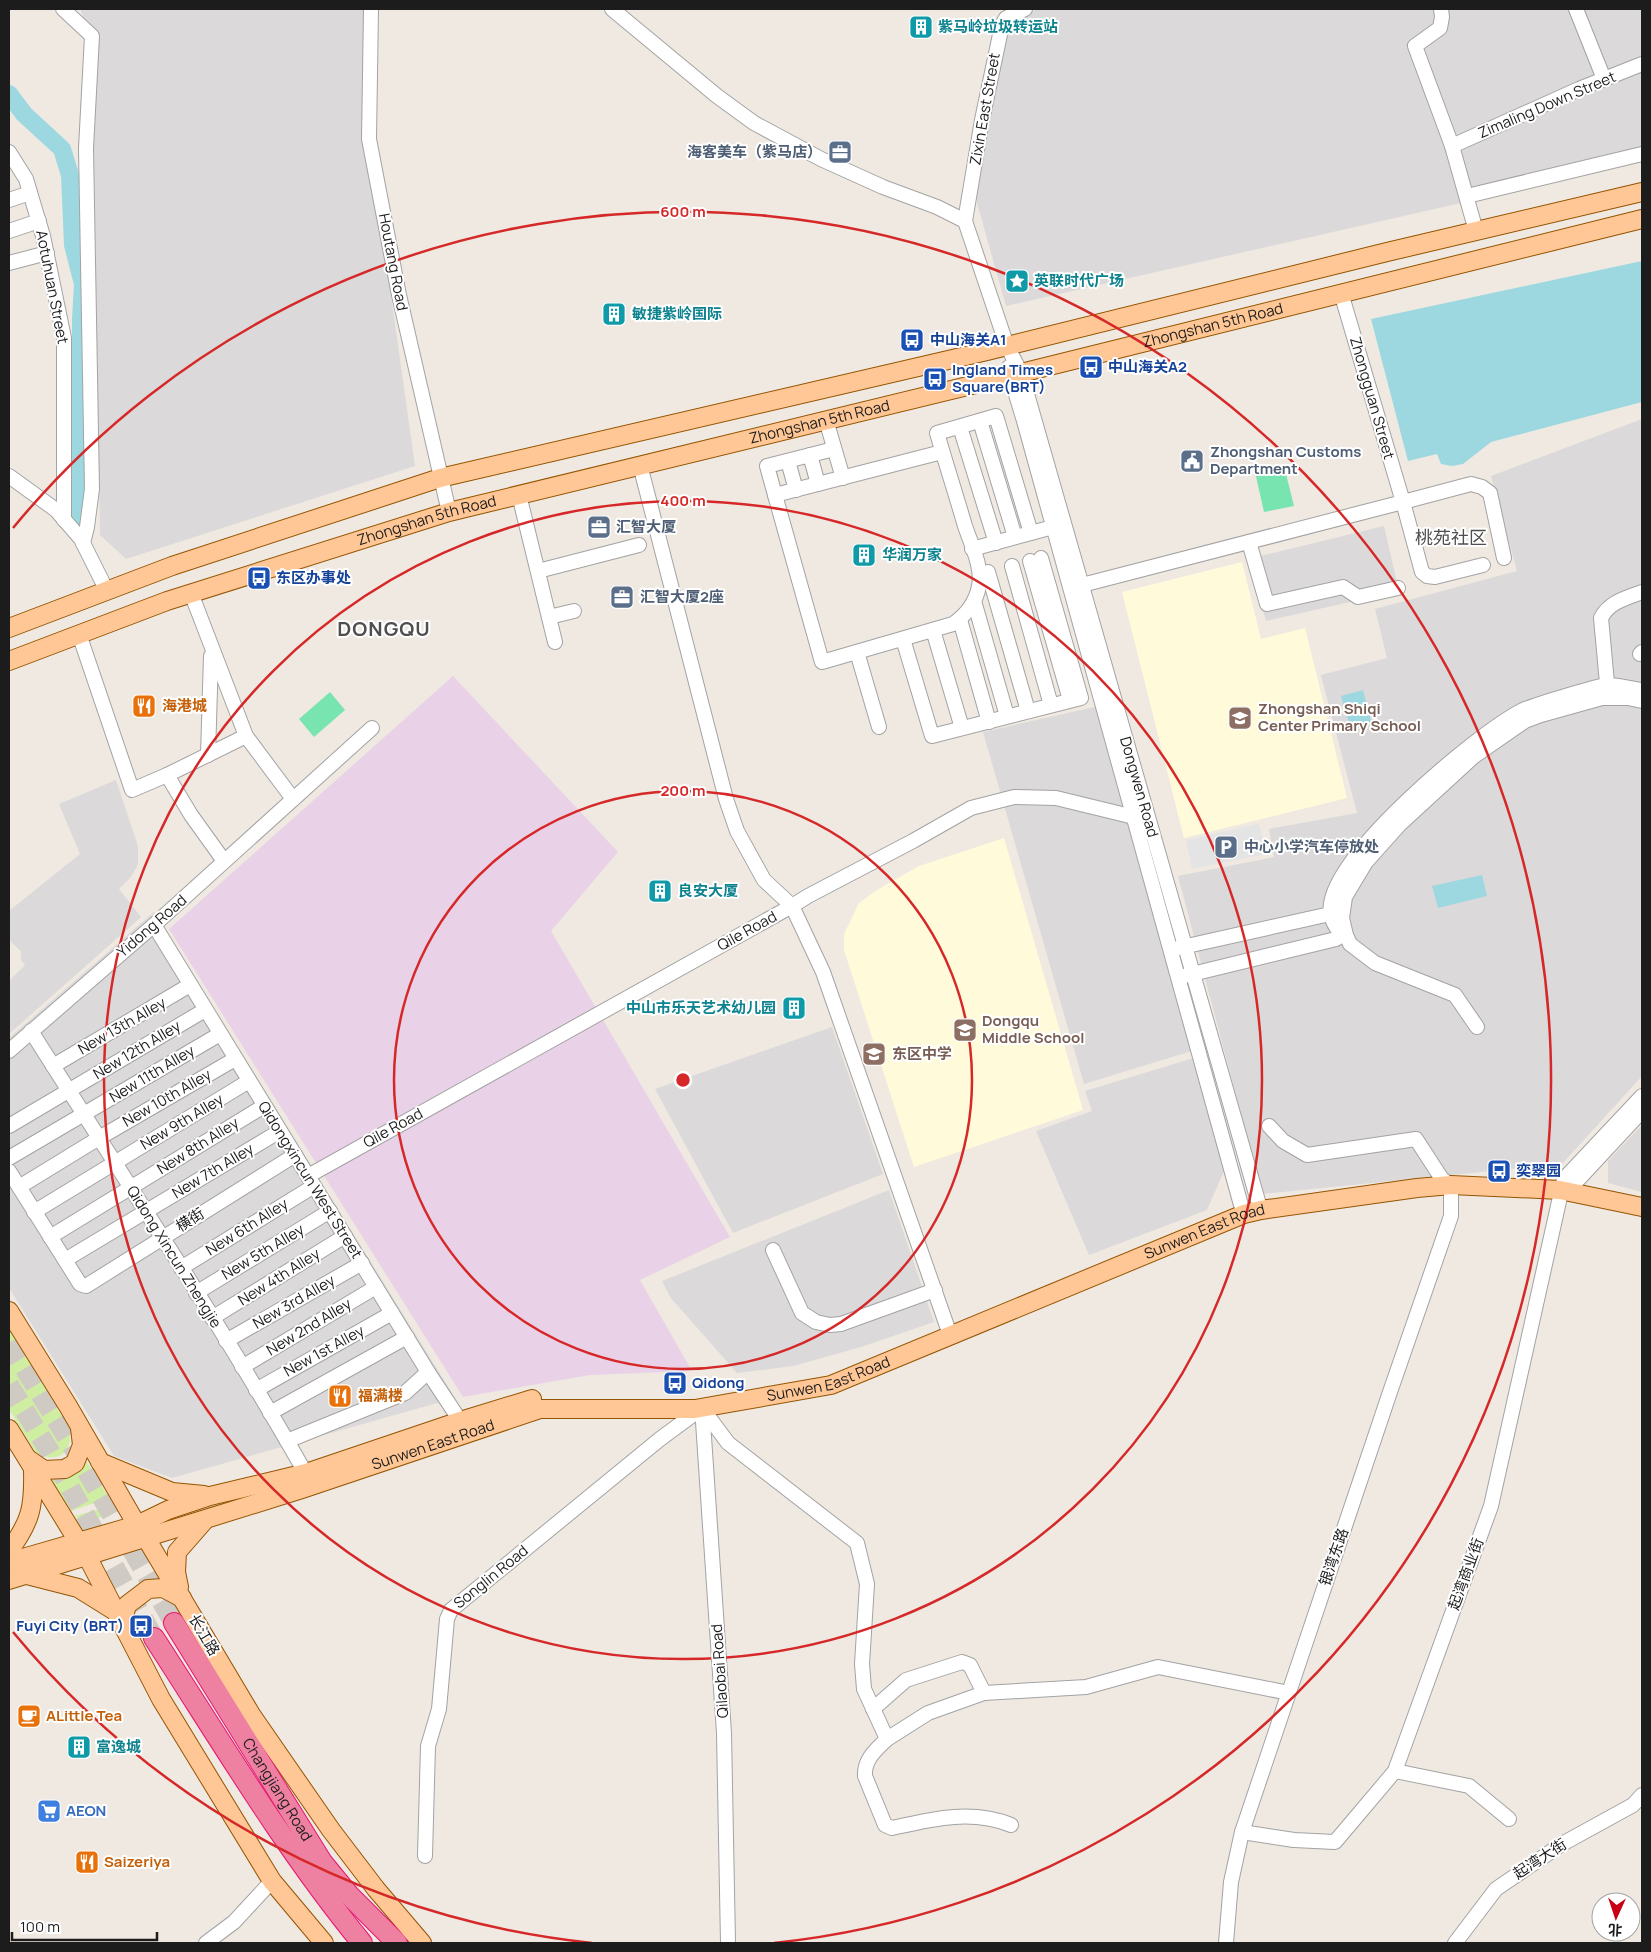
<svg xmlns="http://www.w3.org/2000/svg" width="1651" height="1952" font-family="Manrope,'Noto Sans SC',sans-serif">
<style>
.residential{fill:#dbd9d9}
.industrial{fill:#e9d2e7}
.education{fill:#fffbda}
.grass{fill:#cfeea2}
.pitch{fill:#78e5b0}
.parking{fill:#e4e4e4}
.water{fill:#9dd8e1}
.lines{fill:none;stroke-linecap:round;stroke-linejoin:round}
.river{stroke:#9dd8e1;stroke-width:18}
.highway-tunnel{stroke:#cfcac3;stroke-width:20;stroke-dasharray:20 10;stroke-linecap:butt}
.minor-casing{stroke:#a3a3a3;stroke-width:16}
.major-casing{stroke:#955400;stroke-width:20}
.highway-casing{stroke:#e61572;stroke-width:22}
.minor{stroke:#fff;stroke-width:14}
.major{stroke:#ffc796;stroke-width:18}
.highway{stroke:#ee81a1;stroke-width:20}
.ring{fill:none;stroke:#d62828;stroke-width:2.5}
.labels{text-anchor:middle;stroke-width:4;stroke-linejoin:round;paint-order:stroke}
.culture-label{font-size:15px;font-weight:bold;fill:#0d838f;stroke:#fff;text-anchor:start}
.street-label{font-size:15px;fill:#1c1c1c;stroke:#fff}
.service-label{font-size:15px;font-weight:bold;fill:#4e5e75;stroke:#fff;text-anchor:start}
.transit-label{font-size:15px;font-weight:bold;fill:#164399;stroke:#fff;text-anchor:start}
.food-label{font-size:15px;font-weight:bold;fill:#c56008;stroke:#fff;text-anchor:start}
.education-label{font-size:15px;font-weight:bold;fill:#785e54;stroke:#fff;text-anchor:start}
.shop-label{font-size:15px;font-weight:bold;fill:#366cbe;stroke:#fff;text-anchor:start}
.quarter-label{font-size:18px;fill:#4f4f4f;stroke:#fff}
.district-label{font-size:20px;font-weight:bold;letter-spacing:1px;fill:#4f4f4f;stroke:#fff}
.centre{fill:#d62828;stroke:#fff;stroke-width:2.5}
.ring-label{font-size:15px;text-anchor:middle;font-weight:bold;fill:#d62828;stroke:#fff;stroke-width:4;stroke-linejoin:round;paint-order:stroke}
</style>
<rect width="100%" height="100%" fill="#efe9e1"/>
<g class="residential">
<path d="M80 9H371L369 139 415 466 126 559 100 535 92 37Z"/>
<path d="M1037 9H1642V162L1006 306 977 203 976 188 984 130 1007 23Z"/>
<path d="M1642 419V1076L1562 1164 1262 1194 1178 876 1274 857 1269 829 1357 813 1321 675 1387 658 1375 609 1517 571 1491 476Z"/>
<path d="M1384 526 1399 591 1266 621 1248 559Z"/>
<path d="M1099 706 1195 1050 1084 1084 983 732Z"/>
<path d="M116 780 138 846V864L131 877 119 889 141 917 9 1034V981L25 965 21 960V951L11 942 9 932V911L80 854 59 804Z"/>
<path d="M154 912 455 1398 172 1478 114 1456 9 1288V1038Z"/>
<path d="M832 1027 883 1174 733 1233 655 1089Z"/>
<path d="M1197 1057 1227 1164 1207 1210 1089 1255 1036 1131 1092 1111 1085 1091Z"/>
<path d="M1642 1125V1192L1608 1183V1161Z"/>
<path d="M889 1190 934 1322 861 1347 793 1366 737 1373 670 1297 662 1281Z"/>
</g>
<path class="industrial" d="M453 676 618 852 551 931 730 1237 640 1280 692 1371 590 1375 463 1397 169 929Z"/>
<g class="education">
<path d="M1242 562 1261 639 1305 628 1347 798 1184 838 1122 592Z"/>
<path d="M1004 838 1083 1110 914 1167 844 950V934L859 903 877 890 919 866Z"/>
</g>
<g class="grass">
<path d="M9 1326 69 1429C74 1453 57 1464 36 1453L9 1409Z"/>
<path d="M83 1456 109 1498 71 1511 47 1473Z"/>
<path d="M113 1505 111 1512C102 1518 83 1525 75 1516Z"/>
</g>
<g class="pitch">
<path d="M1284 466 1294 506 1264 512 1255 472Z"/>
<path d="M330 692 345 710 314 737 299 719Z"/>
</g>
<path class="parking" d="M1259 824 1266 854 1192 869 1186 840Z"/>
<g class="water">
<path d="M1642 261V402L1491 442 1463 464 1452 466 1441 464 1437 454 1408 461 1371 319Z"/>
<path d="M1363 690 1372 725 1351 730 1341 696Z"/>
<path d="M1482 875 1487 896 1438 908 1432 886Z"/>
</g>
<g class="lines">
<path class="river" d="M9 94 24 114 62 149 70 175 73 245 83 284 81 319V480L75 520"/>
<g class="highway-tunnel">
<path d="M9 1343 71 1444 174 1623"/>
<path d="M9 1385 50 1452 154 1638"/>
</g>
<g class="minor-casing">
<g id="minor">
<path d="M63 9 92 36 86 148 92 489 87 527 83 543"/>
<path d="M371 9 369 139 399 295 449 512"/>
<path d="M612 9 717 96 754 123 821 159 883 187 937 207 965 221 1007 346 1021 373 1258 1201"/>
<path d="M1441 9 1442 17 1440 28 1415 46 1452 146 1476 231"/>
<path d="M1576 9 1604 79"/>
<path d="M1452 146 1579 89 1642 64"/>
<path d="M9 152 26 179 43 236 64 338V520"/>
<path d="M1467 196 1642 154"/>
<path d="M9 200 30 193"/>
<path d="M965 221 982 120 1002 25 1006 18 1025 9"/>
<path d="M9 231 39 221"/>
<path d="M9 263 47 253"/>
<path d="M1341 293 1403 502 1471 484 1482 487 1490 493 1504 558"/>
<path d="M1009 367 1010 375 1024 421 1241 1205"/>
<path d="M826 420 843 478"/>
<path d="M980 421 1015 537"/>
<path d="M960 427 996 543"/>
<path d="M942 452 775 495 822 662 953 624C966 615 976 602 979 586 983 568 971 544 965 526 956 495 946 464 937 433L996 416 1031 533"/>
<path d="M810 455 818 484"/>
<path d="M788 461 796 490"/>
<path d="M640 465 726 799 737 831 764 880 792 906 808 896 913 841 971 808 1014 797 1056 798 1134 817"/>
<path d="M9 476 56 510 81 539 107 591"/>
<path d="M519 495 555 642"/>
<path d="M775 495 767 466 834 449"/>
<path d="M1249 542 1267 604 1343 587 1358 597 1398 588"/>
<path d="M972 549 1053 527"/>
<path d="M1030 561 1070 700"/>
<path d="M1012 566 1051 705"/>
<path d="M538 571 639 545"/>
<path d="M988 572 1028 711"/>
<path d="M1082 585 1403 502 1422 572 1427 576 1435 577 1483 565"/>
<path d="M191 593 246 736 293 799"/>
<path d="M974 601 1007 716"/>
<path d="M549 617 574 611"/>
<path d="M960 620 989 722"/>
<path d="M933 630 962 728"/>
<path d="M79 634 132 790 167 775"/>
<path d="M903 639 932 736 1081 698 1041 558"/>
<path d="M857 652 879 727"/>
<path d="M1640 654 1642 652"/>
<path d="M1608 694 1601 618C1609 602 1626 598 1642 592"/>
<path d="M208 755 211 656"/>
<path d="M224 861 191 815 167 775 246 736"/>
<path d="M154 925 428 1372 465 1428"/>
<path d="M1341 934C1337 929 1332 921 1331 914 1321 863 1478 733 1521 711 1530 706 1600 685 1608 685 1619 685 1631 689 1642 690"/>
<path d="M1178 948 1330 914 1339 916"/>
<path d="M1184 976 1336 939 1342 935 1343 928"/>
<path d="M1477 1027 1455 995 1375 963 1350 944 1346 935 1342 918 1345 897 1366 862 1400 824 1473 757 1525 721 1541 715 1602 698H1628L1642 701"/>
<path d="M31 1031C125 1180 223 1327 310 1481"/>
<path d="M9 1051 154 925 372 728"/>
<path d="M53 1066 190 985"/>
<path d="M9 1126 205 1010"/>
<path d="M9 1158 220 1034"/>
<path d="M9 1171 80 1284 86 1286 295 1155"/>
<path d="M308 1176 792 906 823 972 948 1329"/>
<path d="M19 1187 99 1138 235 1059"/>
<path d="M1560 1190 1576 1182 1642 1111"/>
<path d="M34 1212 249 1081"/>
<path d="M50 1237 264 1106"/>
<path d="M773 1250 802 1313 816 1322 830 1325 841 1324 935 1290"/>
<path d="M65 1260 280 1131"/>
<path d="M181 1268 314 1186"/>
<path d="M196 1293 330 1211"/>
<path d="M212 1318 345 1236"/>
<path d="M226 1341 362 1263"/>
<path d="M242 1367 376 1287"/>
<path d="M256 1390 392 1313"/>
<path d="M702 1407 724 1733 728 1943"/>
<path d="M270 1413 407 1337"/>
<path d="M287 1441 405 1393 428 1372"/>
<path d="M873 1709 906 1680 962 1662 970 1665 984 1693"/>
<path d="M887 1739 928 1713 984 1693 1086 1687 1158 1667 1289 1693"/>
<path d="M1395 1771 1469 1786 1509 1819"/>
<path d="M1242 1832 1294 1840 1335 1842 1395 1771 1491 1506 1564 1179 1642 1096"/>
<path d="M425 1856 428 1746 439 1709 447 1619 451 1610 660 1439 702 1408 728 1443 857 1543 867 1584 862 1664 864 1689 887 1739C876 1750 864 1759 865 1776L885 1825 892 1828C932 1819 971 1809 1011 1825"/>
<path d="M206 1943 234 1922 272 1881"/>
<path d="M1226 1943 1231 1882 1242 1832 1390 1392 1451 1216V1185L1442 1179 1416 1139 1307 1155 1283 1141 1269 1126"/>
<path d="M1455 1943 1496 1889 1562 1844 1633 1805 1642 1795"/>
</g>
</g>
<g class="major-casing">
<g id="major">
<path d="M9 628 172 566 440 478 987 351 1387 252 1642 192"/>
<path id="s1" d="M9 661 167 601 449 512 1021 373 1642 219"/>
<path d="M9 1311 68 1406 137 1525 146 1538 252 1716 331 1830 376 1889 422 1943"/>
<path d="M9 1429 87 1556 161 1699 272 1881 324 1943"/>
<path d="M28 1459 44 1470 65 1469 75 1463 82 1445 80 1428"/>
<path d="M100 1462 172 1492 204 1495"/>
<path d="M9 1551C31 1521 34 1507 33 1470"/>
<path d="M9 1562 137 1525 168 1510 210 1496 306 1473 460 1421 532 1399"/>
<path d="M27 1575 78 1588 115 1611"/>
<path id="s2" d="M9 1580 299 1490 540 1409H695L831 1385 1244 1214 1261 1210 1417 1188 1451 1185 1560 1190 1642 1207"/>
<path d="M179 1587 176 1572 177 1552 205 1520"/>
<path d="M122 1624 127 1605 148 1589 163 1588 182 1598"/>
</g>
</g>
<g class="highway-casing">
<g id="highway">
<path id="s3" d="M174 1623 322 1862 349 1895 397 1943"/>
<path d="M154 1638C221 1741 284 1848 362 1943"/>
</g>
</g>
<use href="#minor" class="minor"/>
<use href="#major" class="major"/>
<use href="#highway" class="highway"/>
</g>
<g class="ring">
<circle cx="683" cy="1080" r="289"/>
<circle cx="683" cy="1080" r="579"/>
<path d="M592 1943A868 868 0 0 1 13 1632M13 528A868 868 0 1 1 774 1943"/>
</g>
<defs>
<g id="building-square" transform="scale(1.25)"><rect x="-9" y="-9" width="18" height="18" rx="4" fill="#0f9aa8" stroke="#fff"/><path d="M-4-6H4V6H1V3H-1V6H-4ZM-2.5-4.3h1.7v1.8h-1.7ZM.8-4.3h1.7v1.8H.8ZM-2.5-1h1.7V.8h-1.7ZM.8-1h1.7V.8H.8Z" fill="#fff"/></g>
<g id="office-square" transform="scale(1.25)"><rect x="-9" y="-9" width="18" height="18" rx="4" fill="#5c6f8a" stroke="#fff"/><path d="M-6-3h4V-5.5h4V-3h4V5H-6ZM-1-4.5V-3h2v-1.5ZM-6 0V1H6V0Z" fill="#fff"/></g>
<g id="sight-square" transform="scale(1.25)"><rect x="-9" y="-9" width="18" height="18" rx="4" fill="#0f9aa8" stroke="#fff"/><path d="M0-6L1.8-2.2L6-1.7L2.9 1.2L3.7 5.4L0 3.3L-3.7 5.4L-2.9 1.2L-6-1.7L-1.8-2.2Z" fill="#fff"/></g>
<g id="bus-square" transform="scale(1.25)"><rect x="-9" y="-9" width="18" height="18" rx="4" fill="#1a4fb4" stroke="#fff"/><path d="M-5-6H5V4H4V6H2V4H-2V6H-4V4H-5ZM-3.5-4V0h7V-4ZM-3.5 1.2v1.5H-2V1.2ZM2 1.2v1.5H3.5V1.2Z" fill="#fff"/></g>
<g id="civic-square" transform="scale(1.25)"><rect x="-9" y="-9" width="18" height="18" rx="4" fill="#5c6f8a" stroke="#fff"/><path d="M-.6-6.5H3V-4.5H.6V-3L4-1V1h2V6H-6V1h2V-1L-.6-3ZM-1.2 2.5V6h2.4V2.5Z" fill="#fff"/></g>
<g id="restaurant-square" transform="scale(1.25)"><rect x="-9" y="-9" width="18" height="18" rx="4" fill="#e8710a" stroke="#fff"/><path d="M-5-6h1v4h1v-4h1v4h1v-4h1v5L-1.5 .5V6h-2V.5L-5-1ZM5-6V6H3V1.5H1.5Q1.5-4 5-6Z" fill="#fff"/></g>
<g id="school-square" transform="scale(1.25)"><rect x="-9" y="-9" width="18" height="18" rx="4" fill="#8d6e63" stroke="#fff"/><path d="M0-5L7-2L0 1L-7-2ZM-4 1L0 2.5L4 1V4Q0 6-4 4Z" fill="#fff"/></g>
<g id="parking-square" transform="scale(1.25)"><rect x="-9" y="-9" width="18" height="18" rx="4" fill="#5c6f8a" stroke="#fff"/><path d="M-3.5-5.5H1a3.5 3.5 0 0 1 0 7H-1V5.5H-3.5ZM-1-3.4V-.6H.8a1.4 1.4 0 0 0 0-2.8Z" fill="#fff"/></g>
<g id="cafe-square" transform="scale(1.25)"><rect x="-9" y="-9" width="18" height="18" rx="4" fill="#e8710a" stroke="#fff"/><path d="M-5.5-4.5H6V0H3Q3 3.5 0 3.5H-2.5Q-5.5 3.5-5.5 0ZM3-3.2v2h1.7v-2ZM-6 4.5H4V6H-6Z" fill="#fff"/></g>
<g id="supermarket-square" transform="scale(1.25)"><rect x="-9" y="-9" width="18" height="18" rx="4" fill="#3f7fe0" stroke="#fff"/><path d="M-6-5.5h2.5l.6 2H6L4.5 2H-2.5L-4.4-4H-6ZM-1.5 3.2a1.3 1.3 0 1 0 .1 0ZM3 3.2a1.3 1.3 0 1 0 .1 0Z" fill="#fff"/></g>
</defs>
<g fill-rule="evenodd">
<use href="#building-square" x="921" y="27"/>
<use href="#office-square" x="840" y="152"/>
<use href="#sight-square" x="1017" y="281"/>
<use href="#building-square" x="614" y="314"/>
<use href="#bus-square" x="912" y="340"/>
<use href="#bus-square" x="1091" y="367"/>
<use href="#bus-square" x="935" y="379"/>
<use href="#civic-square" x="1192" y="461"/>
<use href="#office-square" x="599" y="527"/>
<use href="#building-square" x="864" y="555"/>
<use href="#bus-square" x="259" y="578"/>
<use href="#office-square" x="622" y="597"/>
<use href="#restaurant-square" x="144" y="706"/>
<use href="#school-square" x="1240" y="718"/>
<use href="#parking-square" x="1226" y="847"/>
<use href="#building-square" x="660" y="891"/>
<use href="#building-square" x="794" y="1008"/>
<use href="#school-square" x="965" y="1030"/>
<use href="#school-square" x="874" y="1054"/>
<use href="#bus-square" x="1499" y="1171"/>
<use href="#bus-square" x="675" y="1383"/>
<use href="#restaurant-square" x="340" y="1396"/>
<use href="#bus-square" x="141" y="1626"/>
<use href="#cafe-square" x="29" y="1716"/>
<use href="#building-square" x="79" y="1747"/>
<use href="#supermarket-square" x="49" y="1811"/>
<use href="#restaurant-square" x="87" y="1862"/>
</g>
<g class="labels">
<g class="culture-label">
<text x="938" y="32">紫马岭垃圾转运站</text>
<text x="1034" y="286">英联时代广场</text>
<text x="632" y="319">敏捷紫岭国际</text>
<text x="882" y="560">华润万家</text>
<text x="678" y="896">良安大厦</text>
<text x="776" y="1013" text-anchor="end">中山市乐天艺术幼儿园</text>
<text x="96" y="1752">富逸城</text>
</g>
<g class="street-label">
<text transform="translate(1547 105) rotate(-23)" y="5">Zimaling Down Street</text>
<text transform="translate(985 109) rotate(-80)" y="5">Zixin East Street</text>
<text transform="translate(393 262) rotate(79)" y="5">Houtang Road</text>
<text transform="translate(52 287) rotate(79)" y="5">Aotuhuan Street</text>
<text dy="5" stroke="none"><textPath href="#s1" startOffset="1251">Zhongshan 5th Road</textPath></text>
<text transform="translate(1372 398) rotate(74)" y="5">Zhongguan Street</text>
<text dy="5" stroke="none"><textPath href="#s1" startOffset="846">Zhongshan 5th Road</textPath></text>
<text dy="5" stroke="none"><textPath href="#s1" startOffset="441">Zhongshan 5th Road</textPath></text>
<text transform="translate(1139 787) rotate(74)" y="5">Dongwen Road</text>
<text transform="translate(152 926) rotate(-41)" y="5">Yidong Road</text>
<text transform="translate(747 931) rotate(-29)" y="5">Qile Road</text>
<text transform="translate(122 1026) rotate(-30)" y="5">New 13th Alley</text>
<text transform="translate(137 1050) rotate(-31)" y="5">New 12th Alley</text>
<text transform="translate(152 1074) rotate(-31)" y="5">New 11th Alley</text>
<text transform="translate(167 1098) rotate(-30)" y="5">New 10th Alley</text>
<text transform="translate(182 1122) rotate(-31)" y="5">New 9th Alley</text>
<text transform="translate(393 1128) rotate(-29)" y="5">Qile Road</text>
<text transform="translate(198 1146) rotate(-32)" y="5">New 8th Alley</text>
<text transform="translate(213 1171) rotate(-31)" y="5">New 7th Alley</text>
<text transform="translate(310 1180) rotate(58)" y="5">Qidongxincun West Street</text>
<text transform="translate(190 1220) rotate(-32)" y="5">横街</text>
<text transform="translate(247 1227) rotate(-32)" y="5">New 6th Alley</text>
<text dy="5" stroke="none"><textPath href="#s2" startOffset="1255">Sunwen East Road</textPath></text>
<text transform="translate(263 1252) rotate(-31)" y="5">New 5th Alley</text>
<text transform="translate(174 1257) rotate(58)" y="5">Qidong Xincun Zhengjie</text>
<text transform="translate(279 1277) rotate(-32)" y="5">New 4th Alley</text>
<text transform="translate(294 1302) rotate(-30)" y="5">New 3rd Alley</text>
<text transform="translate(309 1327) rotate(-31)" y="5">New 2nd Alley</text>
<text transform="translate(324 1351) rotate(-29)" y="5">New 1st Alley</text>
<text dy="5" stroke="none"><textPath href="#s2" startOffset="850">Sunwen East Road</textPath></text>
<text dy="5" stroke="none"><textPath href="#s2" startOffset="445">Sunwen East Road</textPath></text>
<text transform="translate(1334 1557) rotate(-71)" y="5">银湾东路</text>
<text transform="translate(1466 1574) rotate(-70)" y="5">起湾商业街</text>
<text transform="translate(491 1577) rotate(-39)" y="5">Songlin Road</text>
<text transform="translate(204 1635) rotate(59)" y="5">长江路</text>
<text transform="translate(720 1671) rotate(-94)" y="5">Qilaobai Road</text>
<text dy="5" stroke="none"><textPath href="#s3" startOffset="196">Changjiang Road</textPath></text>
<text transform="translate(1540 1859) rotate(-33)" y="5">起湾大街</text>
</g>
<g class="service-label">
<text x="822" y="157" text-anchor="end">海客美车（紫马店）</text>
<text x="1210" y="457">Zhongshan Customs<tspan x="1210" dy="17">Department</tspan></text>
<text x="616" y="532">汇智大厦</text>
<text x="640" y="602">汇智大厦2座</text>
<text x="1244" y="852">中心小学汽车停放处</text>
</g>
<g class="transit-label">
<text x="930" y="345">中山海关A1</text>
<text x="1108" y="372">中山海关A2</text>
<text x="952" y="375">Ingland Times<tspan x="952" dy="17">Square(BRT)</tspan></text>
<text x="276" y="583">东区办事处</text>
<text x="1516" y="1176">奕翠园</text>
<text x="692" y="1388">Qidong</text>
<text x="124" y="1631" text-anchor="end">Fuyi City (BRT)</text>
</g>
<g class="food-label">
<text x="162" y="711">海港城</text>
<text x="358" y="1401">福满楼</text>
<text x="46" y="1721">ALittle Tea</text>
<text x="104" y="1867">Saizeriya</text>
</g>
<g class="education-label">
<text x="1258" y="714">Zhongshan Shiqi<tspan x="1258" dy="17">Center Primary School</tspan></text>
<text x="982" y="1026">Dongqu<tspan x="982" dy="17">Middle School</tspan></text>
<text x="892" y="1059">东区中学</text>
</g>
<g class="shop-label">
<text x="66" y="1816">AEON</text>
</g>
<g class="quarter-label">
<text x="1451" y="544">桃苑社区</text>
</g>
<g class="district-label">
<text x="384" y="636">DONGQU</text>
</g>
</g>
<circle cx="683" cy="1080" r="8" class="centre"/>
<g class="ring-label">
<text x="683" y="217">600 m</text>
<text x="683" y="506">400 m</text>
<text x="683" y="796">200 m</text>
</g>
<rect width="1651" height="1952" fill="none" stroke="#1c1c1c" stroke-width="20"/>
<g transform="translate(1616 1917) rotate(183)"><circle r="24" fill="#ffffff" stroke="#a4a4a4"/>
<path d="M0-4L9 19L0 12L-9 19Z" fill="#c90015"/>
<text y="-8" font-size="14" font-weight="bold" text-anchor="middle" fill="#1c1c1c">北</text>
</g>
<path d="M12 1932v8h145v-8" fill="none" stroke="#1c1c1c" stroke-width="2.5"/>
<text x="20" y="1932" font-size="15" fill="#1c1c1c" stroke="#ffffff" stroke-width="4" paint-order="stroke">100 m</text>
</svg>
